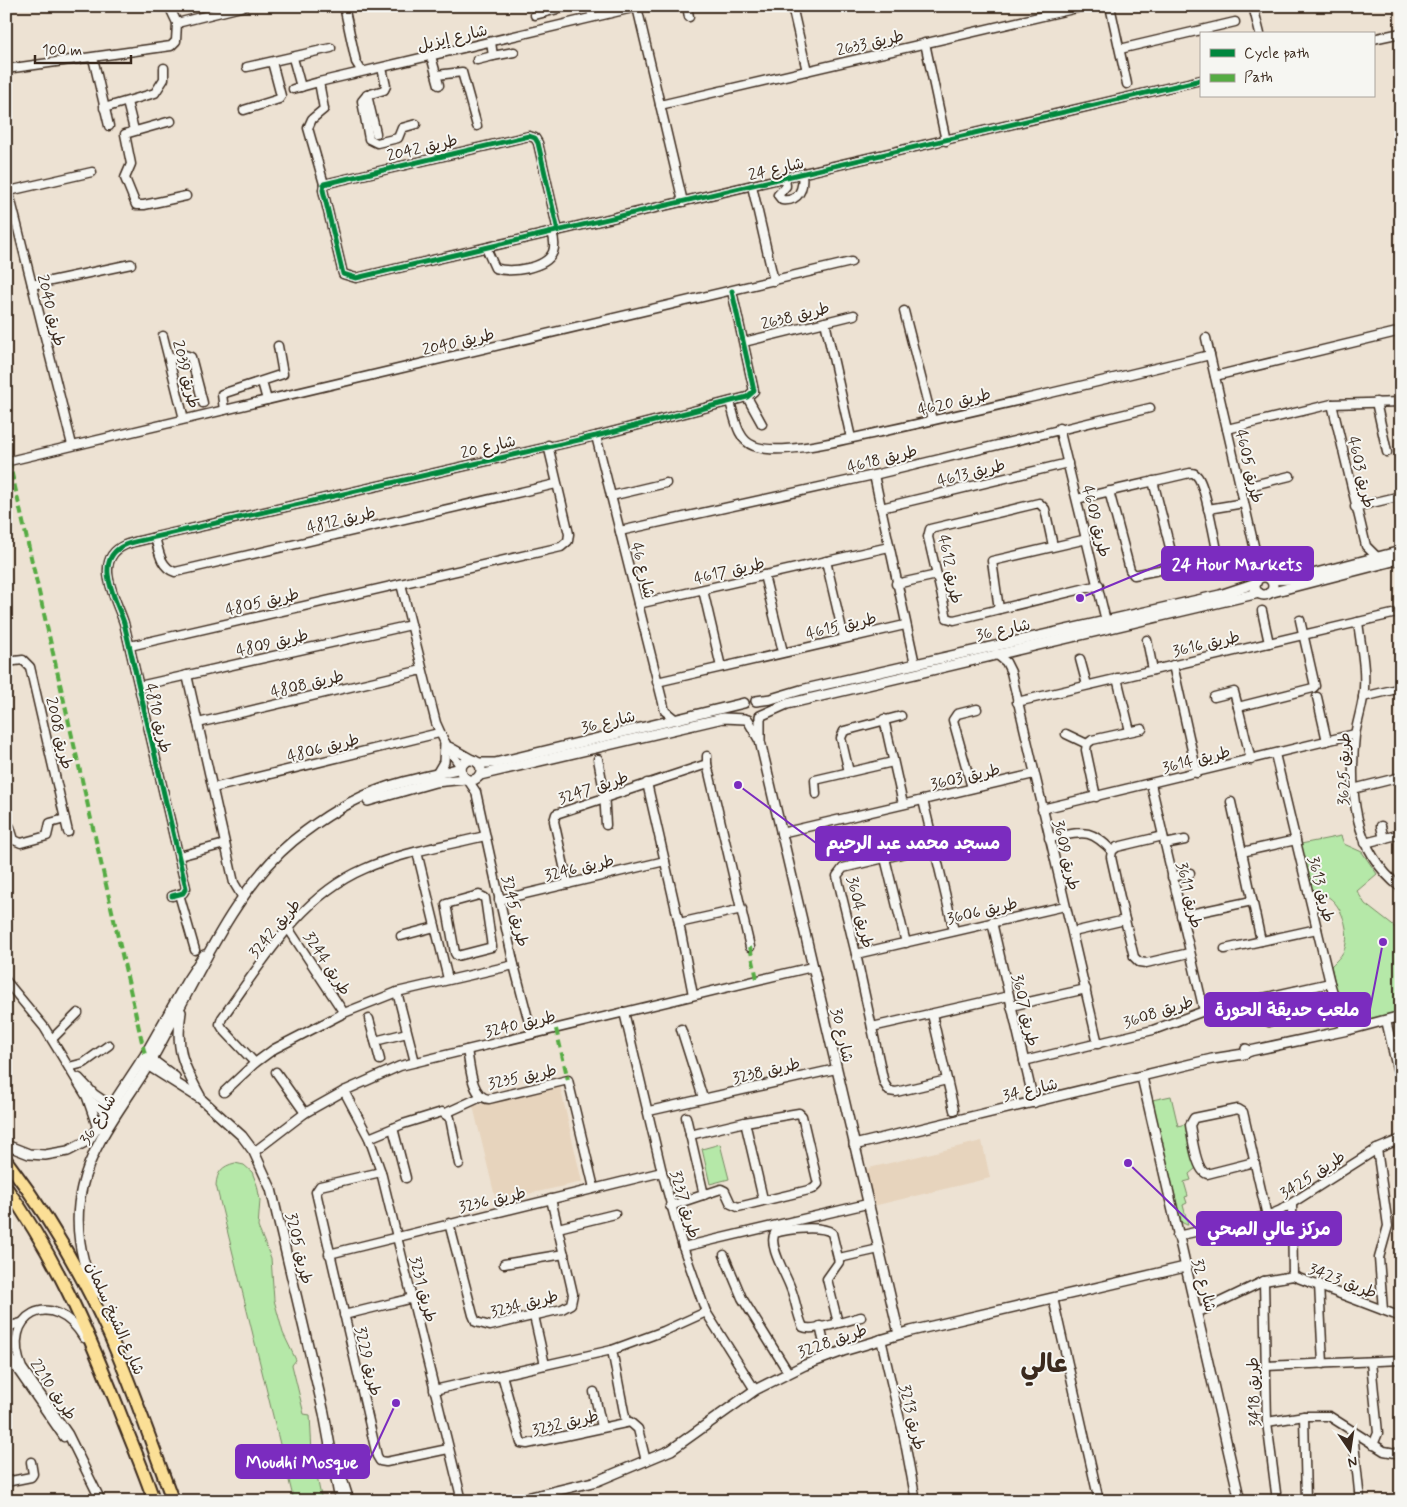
<svg xmlns="http://www.w3.org/2000/svg" width="1407" height="1507" font-family="Mynerve,'Playpen Sans Arabic',sans-serif">
<style>
.built{fill:#e7d4bd}
.green{fill:#b5e8a8;stroke:#788963}
.lines{fill:none;stroke-linecap:round;stroke-linejoin:round}
.minor-casing{stroke:#3b2a1e;stroke-width:11}
.tertiary-casing{stroke:#3b2a1e;stroke-width:12}
.primary-casing{stroke:#3b2a1e;stroke-width:15}
.minor{stroke:#f6f6f2;stroke-width:8}
.tertiary{stroke:#f6f6f2;stroke-width:9}
.primary{stroke:#fbdf96;stroke-width:11}
.quiet{stroke:#55ab43;stroke-width:4;stroke-dasharray:8 4;stroke-linecap:butt}
.cycleway-casing{stroke:#f6f6f2;stroke-width:8}
.cycleway{stroke:#00873e;stroke-width:5}
.labels{text-anchor:middle;stroke-width:4;stroke-linejoin:round;paint-order:stroke}
.street-label{font-size:16px;fill:#3b2a1e;stroke:#f6f6f2}
.town-label{font-size:26px;font-weight:bold;fill:#3b2a1e;stroke:#f6f6f2}
.leader{fill:none;stroke:#7b2cbf;stroke-width:2}
.callout-dot{fill:#7b2cbf;stroke:#f6f6f2;stroke-width:2}
.callout{fill:#7b2cbf;stroke:#7b2cbf;stroke-width:2}
.callout-label{font-size:18px;text-anchor:middle;font-weight:bold;fill:#fff}
</style>
<rect width="100%" height="100%" fill="#ede2d3"/>
<filter id="ink" filterUnits="userSpaceOnUse"><feTurbulence type="fractalNoise" baseFrequency=".02" numOctaves="2"/><feDisplacementMap in="SourceGraphic" scale="10" xChannelSelector="R" yChannelSelector="G"/><feConvolveMatrix kernelMatrix="1 2 1 2 8 2 1 2 1" color-interpolation-filters="sRGB"/></filter>
<g filter="url(#ink)">
<g class="built">
<path d="M560 1086 582 1182 496 1201 473 1106Z"/>
<path d="M982 1141 990 1178 873 1206 865 1174 869 1168Z"/>
</g>
<g class="green">
<path d="M1341 836 1344 844 1362 852 1377 874 1357 891 1365 904 1401 932V1011L1358 1022 1341 1012 1331 966C1338 959 1345 953 1346 943 1350 925 1336 889 1313 894L1301 844Z"/>
<path d="M1171 1096 1178 1126 1185 1124 1196 1168 1189 1174 1191 1180 1184 1182 1188 1196 1185 1197 1187 1203 1183 1205 1188 1225H1187L1181 1222 1152 1100Z"/>
<path d="M720 1144 729 1179 710 1184 702 1149Z"/>
<path d="M235 1163 244 1165 252 1172 257 1185 260 1200 258 1227 271 1258 274 1300 283 1333 296 1360 292 1365 304 1414 310 1415 312 1453 322 1501H294L216 1185C217 1172 222 1166 235 1163Z"/>
</g>
<g class="lines">
<g class="minor-casing">
<g id="minor">
<path d="M344 6 356 62 361 70"/>
<path d="M590 6 593 17"/>
<path d="M687 6 689 17"/>
<path d="M792 6 807 71"/>
<path d="M1110 6 1127 84"/>
<path d="M1253 6 1260 34"/>
<path d="M637 7 683 202"/>
<path d="M535 15 569 6"/>
<path d="M177 23 245 6"/>
<path d="M1373 39 1401 33"/>
<path d="M491 42 493 56 514 52"/>
<path d="M925 43 946 141"/>
<path d="M1120 49 1235 22"/>
<path d="M431 56 439 85"/>
<path d="M93 58 109 126"/>
<path d="M293 58 301 87"/>
<path d="M477 60 493 56"/>
<path d="M247 67 331 48"/>
<path d="M382 68 386 86 384 90 367 95 362 101 369 139 377 143 398 138 402 128 416 124"/>
<path d="M6 69 171 46 176 41 177 23 169 6"/>
<path d="M437 75 462 72 477 126"/>
<path d="M293 89 319 82"/>
<path d="M367 95 376 133"/>
<path d="M127 102 134 130"/>
<path d="M660 105 1086 6"/>
<path d="M104 108 155 93 164 79V68"/>
<path d="M244 110 279 99 281 96 272 62"/>
<path d="M171 121 125 134 131 164 125 178 136 205H144L186 196"/>
<path d="M785 178 786 186 778 195 782 200C799 202 804 189 802 174"/>
<path d="M6 181 72 445"/>
<path d="M324 184 308 128 312 119 324 109 319 82 641 6"/>
<path d="M752 186 774 281"/>
<path d="M9 191 92 172"/>
<path d="M558 231 538 143 535 138 529 136 324 184 323 190 343 274 356 278 1201 80"/>
<path d="M486 248 495 268C510 273 546 269 553 252 555 246 554 238 552 232"/>
<path d="M32 285 131 264"/>
<path d="M904 311 932 420"/>
<path d="M825 322 851 438"/>
<path d="M163 336 184 419"/>
<path d="M1206 338 1258 563 1267 577"/>
<path d="M744 342 854 315"/>
<path d="M169 359 185 355 191 357 203 403"/>
<path d="M1215 376 1401 331"/>
<path d="M262 382 267 400"/>
<path d="M747 397 762 424"/>
<path d="M730 402C735 417 737 440 754 446 782 457 855 437 885 431 994 407 1102 381 1210 355"/>
<path d="M1376 402 1387 452"/>
<path d="M1332 404 1366 546 1377 557"/>
<path d="M224 410 222 394 283 374 278 346"/>
<path d="M1059 428 1106 621"/>
<path d="M1227 429 1332 404 1401 402"/>
<path d="M596 436 665 711 676 720"/>
<path d="M9 461 851 262"/>
<path d="M874 475 915 664"/>
<path d="M1153 481 1175 567"/>
<path d="M1241 488 1290 476"/>
<path d="M611 496 666 483"/>
<path d="M1077 499C1114 490 1152 482 1190 473 1194 473 1194 473 1197 476 1205 484 1214 536 1217 550L1216 556 1211 560 1134 575 1130 570 1109 491"/>
<path d="M1355 507 1401 496"/>
<path d="M881 508 1068 463"/>
<path d="M1208 509 1244 503"/>
<path d="M620 531 874 475 1150 408"/>
<path d="M155 537C159 551 160 567 175 572L556 484"/>
<path d="M1053 546 1045 509 1039 503 930 529 928 537 947 618 954 620 1099 585"/>
<path d="M826 561 844 638"/>
<path d="M764 575 783 652"/>
<path d="M1256 583 1258 563"/>
<path d="M401 584 436 723 445 743 461 767"/>
<path d="M896 584 937 575"/>
<path d="M703 590 721 667"/>
<path d="M638 604 889 547"/>
<path d="M999 609 992 561 1087 539"/>
<path d="M1262 611 1269 643"/>
<path d="M1358 622C1361 647 1367 673 1363 698 1361 711 1357 723 1355 735 1349 792 1353 850 1401 888"/>
<path d="M1147 640 1153 670"/>
<path d="M130 646 561 547 568 541 569 534 548 445"/>
<path d="M996 654 1006 662 1011 672 1098 1044"/>
<path d="M1080 659 1087 685"/>
<path d="M6 662 23 660 30 667 68 832"/>
<path d="M1173 665 1197 773"/>
<path d="M187 675 234 883 243 898"/>
<path d="M1117 678 1130 731"/>
<path d="M657 682 905 625"/>
<path d="M139 686 411 625"/>
<path d="M1214 697 1234 692 1238 707"/>
<path d="M1317 697 1327 741"/>
<path d="M1363 697 1401 688"/>
<path d="M1017 702 1401 612"/>
<path d="M884 719 903 804"/>
<path d="M198 723 422 670"/>
<path d="M1066 734 1087 744"/>
<path d="M450 747 473 760"/>
<path d="M1275 754 1330 983 1344 1029"/>
<path d="M707 756V764L750 947"/>
<path d="M598 759 604 791 606 825"/>
<path d="M1251 760 1238 707 1313 688 1315 686 1300 620"/>
<path d="M849 772 841 738 844 731 901 716"/>
<path d="M468 780 476 792 514 965 532 1034"/>
<path d="M647 783 679 923 693 995"/>
<path d="M1151 784 1204 1011"/>
<path d="M213 788 439 733"/>
<path d="M972 788 953 720 957 714 977 709"/>
<path d="M1353 789 1401 777"/>
<path d="M816 794 815 780 893 762"/>
<path d="M1096 797 1086 750 1087 744 1092 740 1142 729"/>
<path d="M923 800 954 931"/>
<path d="M1231 802 1242 852"/>
<path d="M1042 809 1355 734"/>
<path d="M1381 826 1384 839"/>
<path d="M10 827 14 840 21 843 47 836 50 823 65 819"/>
<path d="M781 833 1034 774"/>
<path d="M1049 838C1082 833 1088 826 1112 851"/>
<path d="M1365 843 1401 834"/>
<path d="M1165 844 1185 840"/>
<path d="M934 846 843 868 837 876 856 954 884 1083 889 1091 896 1092 947 1080"/>
<path d="M417 852 448 979"/>
<path d="M179 856 225 844"/>
<path d="M885 858 906 943"/>
<path d="M1172 877 1190 873"/>
<path d="M568 884 554 821 556 814 707 764"/>
<path d="M179 894 195 950"/>
<path d="M479 895 485 898 492 947 457 956 455 953 446 904Z"/>
<path d="M172 896 183 893 186 888 124 623C117 600 91 560 125 545 134 541 146 540 155 537L596 436 747 397 754 391 732 291"/>
<path d="M499 900 665 861"/>
<path d="M1181 916 1252 901"/>
<path d="M1125 920 1134 957 1139 962 1146 963 1189 953"/>
<path d="M992 922 1034 1103"/>
<path d="M679 923 742 909"/>
<path d="M288 928 344 1013"/>
<path d="M1073 932 1125 920 1111 857 1112 851 1117 847 1163 836"/>
<path d="M401 936 435 927"/>
<path d="M1261 941 1242 852 1296 840"/>
<path d="M1225 949 1317 929"/>
<path d="M856 954 1065 906"/>
<path d="M6 981 44 1027 88 1099 111 1116"/>
<path d="M1295 991 1298 1004"/>
<path d="M397 992 415 1062"/>
<path d="M1264 998 1269 1022"/>
<path d="M1011 1006 1086 989"/>
<path d="M1229 1006 1232 1019"/>
<path d="M624 1012 662 1172 683 1247 706 1312 755 1390"/>
<path d="M932 1014 954 1110"/>
<path d="M369 1019 375 1041 407 1033"/>
<path d="M1386 1020 1401 1086"/>
<path d="M872 1027 1009 996"/>
<path d="M681 1029 703 1098"/>
<path d="M52 1039 78 1013"/>
<path d="M375 1041 380 1060"/>
<path d="M467 1050C470 1064 471 1098 489 1099L568 1080 594 1188"/>
<path d="M1024 1061 1153 1030 1204 1011 1330 983"/>
<path d="M255 1063 223 1029 220 1024 222 1018C262 963 299 897 364 869 402 852 445 846 485 836"/>
<path d="M69 1067 84 1063 109 1045"/>
<path d="M276 1072 305 1113"/>
<path d="M79 1078 94 1094 116 1109"/>
<path d="M344 1091 369 1138 381 1172 462 1501"/>
<path d="M224 1092 255 1063 274 1049 344 1013 397 992 514 965"/>
<path d="M649 1111 836 1069"/>
<path d="M446 1113 481 1097"/>
<path d="M686 1117 704 1195"/>
<path d="M745 1122 763 1199"/>
<path d="M393 1128 406 1178"/>
<path d="M369 1138 403 1124 442 1112 450 1118 459 1164"/>
<path d="M1377 1149 1388 1226 1379 1258 1383 1310"/>
<path d="M254 1152 305 1113 344 1091 400 1066 812 967"/>
<path d="M1254 1162 1207 1174C1196 1171 1192 1136 1190 1125L1194 1118 1238 1109 1243 1112 1267 1216"/>
<path d="M381 1172 320 1186 316 1192 377 1456 380 1461 386 1462 448 1449"/>
<path d="M1292 1204 1293 1276"/>
<path d="M670 1206 721 1189 725 1191 731 1204 738 1207 813 1189 818 1184 802 1116 799 1113 745 1122 690 1135"/>
<path d="M449 1223 473 1315 476 1322 490 1326 562 1309 571 1304 573 1294 551 1199"/>
<path d="M558 1228 615 1214"/>
<path d="M1177 1236 1267 1216 1281 1210 1377 1149 1401 1139"/>
<path d="M683 1247 867 1204"/>
<path d="M329 1254 662 1172"/>
<path d="M724 1255 742 1298 788 1372"/>
<path d="M839 1258 879 1249"/>
<path d="M504 1264 564 1254"/>
<path d="M1264 1281 1267 1422 1277 1501"/>
<path d="M1319 1284 1323 1364"/>
<path d="M1053 1298 1099 1501"/>
<path d="M1197 1313 1264 1281 1293 1276 1401 1317"/>
<path d="M344 1315 413 1298"/>
<path d="M534 1316 545 1365"/>
<path d="M838 1323 827 1279 839 1262 832 1233C822 1225 787 1229 775 1233 767 1245 787 1276 791 1289 796 1301 797 1315 803 1327 813 1332 849 1320 861 1317"/>
<path d="M820 1326 827 1356"/>
<path d="M6 1327 21 1323"/>
<path d="M84 1338C52 1286 0 1315 22 1368L68 1434 101 1501"/>
<path d="M881 1339 904 1437 916 1501"/>
<path d="M612 1350 626 1422"/>
<path d="M6 1353 64 1437"/>
<path d="M1371 1362 1378 1433 1373 1445"/>
<path d="M1266 1366 1401 1360"/>
<path d="M502 1375 521 1443 527 1444 630 1422 638 1429 646 1461"/>
<path d="M434 1390 612 1350 664 1331 706 1312"/>
<path d="M594 1392 602 1427"/>
<path d="M1304 1416 1306 1501"/>
<path d="M1267 1422 1304 1416H1329L1384 1451 1401 1454"/>
<path d="M1353 1433 1360 1501"/>
<path d="M6 1482 31 1477 33 1474 31 1462"/>
<path d="M1217 1501 1239 1497"/>
</g>
</g>
<g class="tertiary-casing">
<g id="tertiary">
<circle cx="1264" cy="586" r="9"/>
<path d="M1271 580 1293 579 1401 551"/>
<path d="M1269 593 1401 559"/>
<path d="M756 701 771 699 801 690 1220 595 1256 583"/>
<path d="M748 720 760 741 899 1334"/>
<path d="M760 739V716L787 704 1259 593"/>
<circle cx="471" cy="770" r="10"/>
<path d="M478 763H495L744 703"/>
<path d="M437 774 444 762 445 743"/>
<path d="M480 775 723 718 745 719"/>
<path d="M368 801 435 782 466 779"/>
<path d="M181 1012C175 1048 183 1065 200 1096"/>
<path d="M1246 1049 1250 1051 1348 1030 1401 1016"/>
<path d="M147 1056 175 1077"/>
<path d="M141 1061 201 1099 242 1136 254 1152 271 1189 324 1413 340 1501"/>
<path d="M1142 1077 1240 1501"/>
<path d="M88 1099 98 1128"/>
<path d="M6 1145 29 1154 45 1155 68 1151 89 1140 145 1055 187 981 204 955"/>
<path d="M854 1145 1212 1059 1244 1054 1250 1051"/>
<path d="M94 1294C81 1258 73 1225 82 1187 93 1139 128 1100 152 1059 192 989 231 892 293 841 319 820 352 799 384 788 409 779 435 775 461 768"/>
<path d="M337 1463 349 1501"/>
<path d="M514 1501 597 1481 671 1450 755 1390 805 1365 843 1351 911 1331 1185 1267"/>
</g>
</g>
<g class="primary-casing">
<g id="primary">
<path d="M6 1160C47 1214 81 1272 109 1334 133 1388 152 1445 173 1501"/>
<path d="M6 1187C56 1258 85 1325 117 1405 129 1437 143 1468 154 1501"/>
</g>
</g>
<use href="#minor" class="minor"/>
<use href="#tertiary" class="tertiary"/>
<use href="#primary" class="primary"/>
<g class="quiet">
<path d="M9 461 145 1055"/>
<path d="M750 947 757 979"/>
<path d="M556 1029 568 1080"/>
</g>
<g class="cycleway-casing">
<g id="cycleway">
<path d="M558 231 538 143 535 138 529 136 324 184 323 190 343 274 356 278 1201 80"/>
<path d="M172 896 183 893 186 888 124 623C117 600 91 560 125 545 134 541 146 540 155 537L596 436 747 397 754 391 732 291"/>
</g>
</g>
<use href="#cycleway" class="cycleway"/>
</g>
</g>
<g class="labels">
<g class="street-label">
<text transform="translate(452 37) rotate(-13)" y="6">شارع إيزيل</text>
<text transform="translate(870 42) rotate(-13)" y="6">طريق 2633</text>
<text transform="translate(422 147) rotate(-13)" y="6">طريق 2042</text>
<text transform="translate(776 168) rotate(-13)" y="6">شارع 24</text>
<text transform="translate(52 310) rotate(76)" y="6">طريق 2040</text>
<text transform="translate(795 315) rotate(-14)" y="6">طريق 2638</text>
<text transform="translate(458 341) rotate(-13)" y="6">طريق 2040</text>
<text transform="translate(187 374) rotate(76)" y="6">طريق 2039</text>
<text transform="translate(954 401) rotate(-13)" y="6">طريق 4620</text>
<text transform="translate(488 446) rotate(-13)" y="6">شارع 20</text>
<text transform="translate(882 458) rotate(-14)" y="6">طريق 4618</text>
<text transform="translate(1250 466) rotate(77)" y="6">طريق 4605</text>
<text transform="translate(971 472) rotate(-14)" y="6">طريق 4613</text>
<text transform="translate(1362 472) rotate(77)" y="6">طريق 4603</text>
<text transform="translate(341 519) rotate(-13)" y="6">طريق 4812</text>
<text transform="translate(1097 521) rotate(76)" y="6">طريق 4609</text>
<text transform="translate(951 569) rotate(79)" y="6">طريق 4612</text>
<text transform="translate(644 570) rotate(76)" y="6">شارع 46</text>
<text transform="translate(729 570) rotate(-13)" y="6">طريق 4617</text>
<text transform="translate(262 601) rotate(-13)" y="6">طريق 4805</text>
<text transform="translate(841 625) rotate(-13)" y="6">طريق 4615</text>
<text transform="translate(1003 629) rotate(-12)" y="6">شارع 36</text>
<text transform="translate(272 642) rotate(-13)" y="6">طريق 4809</text>
<text transform="translate(1206 643) rotate(-13)" y="6">طريق 3616</text>
<text transform="translate(307 683) rotate(-13)" y="6">طريق 4808</text>
<text transform="translate(159 718) rotate(77)" y="6">طريق 4810</text>
<text transform="translate(608 721) rotate(-13)" y="6">شارع 36</text>
<text transform="translate(60 733) rotate(77)" y="6">طريق 2008</text>
<text transform="translate(323 747) rotate(-14)" y="6">طريق 4806</text>
<text transform="translate(1196 759) rotate(-14)" y="6">طريق 3614</text>
<text transform="translate(1343 769) rotate(-89)" y="6">طريق 3625</text>
<text transform="translate(965 776) rotate(-13)" y="6">طريق 3603</text>
<text transform="translate(593 787) rotate(-18)" y="6">طريق 3247</text>
<text transform="translate(1067 855) rotate(77)" y="6">طريق 3609</text>
<text transform="translate(579 867) rotate(-13)" y="6">طريق 3246</text>
<text transform="translate(1322 889) rotate(76)" y="6">طريق 3613</text>
<text transform="translate(1190 895) rotate(77)" y="6">طريق 3611</text>
<text transform="translate(982 910) rotate(-13)" y="6">طريق 3606</text>
<text transform="translate(516 911) rotate(77)" y="6">طريق 3245</text>
<text transform="translate(861 912) rotate(77)" y="6">طريق 3604</text>
<text transform="translate(274 928) rotate(-50)" y="6">طريق 3242</text>
<text transform="translate(328 963) rotate(57)" y="6">طريق 3244</text>
<text transform="translate(1026 1010) rotate(77)" y="6">طريق 3607</text>
<text transform="translate(1158 1011) rotate(-18)" y="6">طريق 3608</text>
<text transform="translate(520 1023) rotate(-13)" y="6">طريق 3240</text>
<text transform="translate(843 1035) rotate(77)" y="6">شارع 30</text>
<text transform="translate(766 1070) rotate(-13)" y="6">طريق 3238</text>
<text transform="translate(522 1076) rotate(-12)" y="6">طريق 3235</text>
<text transform="translate(1030 1089) rotate(-13)" y="6">شارع 34</text>
<text transform="translate(97 1119) rotate(-59)" y="6">شارع 36</text>
<text transform="translate(1312 1174) rotate(-33)" y="6">طريق 3425</text>
<text transform="translate(492 1199) rotate(-13)" y="6">طريق 3236</text>
<text transform="translate(686 1204) rotate(74)" y="6">طريق 3237</text>
<text transform="translate(300 1248) rotate(77)" y="6">طريق 3205</text>
<text transform="translate(1343 1280) rotate(21)" y="6">طريق 3423</text>
<text transform="translate(1205 1285) rotate(75)" y="6">شارع 32</text>
<text transform="translate(424 1289) rotate(76)" y="6">طريق 3231</text>
<text transform="translate(524 1303) rotate(-14)" y="6">طريق 3234</text>
<text transform="translate(116 1318) rotate(66)" y="6">شارع الشيخ سلمان</text>
<text transform="translate(832 1340) rotate(-19)" y="6">طريق 3228</text>
<text transform="translate(369 1361) rotate(77)" y="6">طريق 3229</text>
<text transform="translate(54 1389) rotate(56)" y="6">طريق 2210</text>
<text transform="translate(1253 1392) rotate(-92)" y="6">طريق 3418</text>
<text transform="translate(913 1417) rotate(77)" y="6">طريق 3213</text>
<text transform="translate(565 1422) rotate(-13)" y="6">طريق 3232</text>
</g>
<g class="town-label">
<text x="1044" y="1372">عالي</text>
</g>
</g>
<path class="leader" d="M1080 598L1162 564M738 785L816 843M1383 942L1370 1009M1128 1163L1197 1229M396 1403L369 1461"/>
<g class="callout-dot">
<circle cx="1080" cy="598" r="5"/>
<circle cx="738" cy="785" r="5"/>
<circle cx="1383" cy="942" r="5"/>
<circle cx="1128" cy="1163" r="5"/>
<circle cx="396" cy="1403" r="5"/>
</g>
<g class="callout">
<rect x="1162" y="547" width="151" height="33" rx="5"/>
<rect x="816" y="827" width="194" height="33" rx="5"/>
<rect x="1205" y="993" width="165" height="33" rx="5"/>
<rect x="1197" y="1212" width="144" height="33" rx="5"/>
<rect x="236" y="1445" width="133" height="33" rx="5"/>
</g>
<g class="callout-label">
<text x="1237" y="570">24 Hour Markets</text>
<text x="913" y="849">مسجد محمد عبد الرحيم</text>
<text x="1287" y="1016">ملعب حديقة الحورة</text>
<text x="1269" y="1235">مركز عالي الصحي</text>
<text x="302" y="1468">Moudhi Mosque</text>
</g>
<rect width="1407" height="1507" fill="none" stroke="#f6f6f2" stroke-width="25"/>
<rect x="12" y="12" width="1382" height="1482" fill="none" stroke="#3b2a1e" stroke-width="2" filter="url(#ink)"/>
<rect x="1200" y="32" width="175" height="65" fill="#f6f6f2" stroke="#aba49d"/>
<rect x="1210" y="49" width="25" height="8" fill="#00873e" stroke="#aba49d"/>
<text x="1244" y="58" font-size="15" fill="#3b2a1e">Cycle path</text>
<rect x="1210" y="74" width="25" height="8" fill="#55ab43" stroke="#aba49d"/>
<text x="1244" y="82" font-size="15" fill="#3b2a1e">Path</text>
<g transform="translate(1350 1450) rotate(167)" stroke="#f6f6f2" stroke-width="4" paint-order="stroke">
<path d="M0-4L9 19L0 12L-9 19Z" fill="#3b2a1e"/>
<text y="-8" font-size="14" font-weight="bold" text-anchor="middle" fill="#3b2a1e">N</text>
</g>
<path d="M35 55v8h96v-8" fill="none" stroke="#3b2a1e" stroke-width="2.5"/>
<text x="42" y="55" font-size="15" fill="#3b2a1e" stroke="#f6f6f2" stroke-width="4" paint-order="stroke">100 m</text>
</svg>
